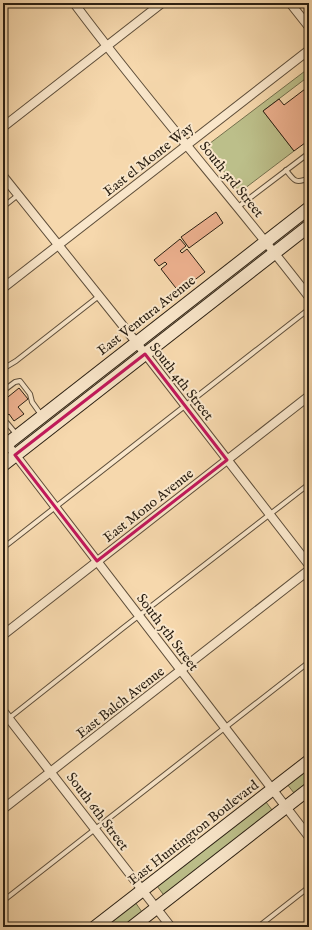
<svg xmlns="http://www.w3.org/2000/svg" width="312" height="930" font-family="'IM FELL English',serif">
<style>
.green{fill:#bcbf8a;stroke:#74704e}
.building{fill:#ecb08e;stroke:#2b2013}
.lines{fill:none;stroke-linecap:round;stroke-linejoin:round}
.lane-casing{stroke:#5e4e3a;stroke-width:6}
.street-casing{stroke:#5e4e3a;stroke-width:10}
.secondary-casing{stroke:#2b2013;stroke-width:14}
.lane{stroke:#f9e6ca;stroke-width:4}
.street{stroke:#f9e6ca;stroke-width:8}
.secondary{stroke:#f9e6ca;stroke-width:12}
.marked{fill:none;stroke:#c2185b;stroke-width:3;stroke-linejoin:round}
.labels{text-anchor:middle;stroke-width:4;stroke-linejoin:round;paint-order:stroke}
.street-label{font-size:14px;fill:#2b2013;stroke:#f9e6ca}
</style>
<rect width="100%" height="100%" fill="#f6d8ad"/>
<filter id="stains"><feTurbulence type="fractalNoise" baseFrequency=".005" numOctaves="4"/><feColorMatrix values="0 0 0 0 .2 0 0 0 0 .09 0 0 0 0 .02 0 0 0 .5 -.17"/></filter>
<radialGradient id="worn" r=".72"><stop offset=".6" stop-color="#630" stop-opacity="0"/><stop offset="1" stop-color="#630" stop-opacity=".3"/></radialGradient>
<g class="green">
<path d="M309 68V76L263 111 294 151 240 192 205 147Z"/>
<path d="M309 765V784L296 793H294L287 784Z"/>
<path d="M266 802 272 810 164 895 163 894 157 886Z"/>
<path d="M135 902 142 912 141 915 126 927H101Z"/>
</g>
<g class="building">
<path d="M309 86V140L294 151 263 111 279 99 284 105Z"/>
<path d="M216 212 223 223 189 248 181 237Z"/>
<path d="M180 239 186 246 180 251 182 253 187 249 205 272 179 292 161 269 167 264 165 262 159 266 154 260Z"/>
<path d="M19 388 28 399 18 407 24 414 14 421 9 414 3 419V401Z"/>
</g>
<g class="lines">
<g class="lane-casing">
<g id="lane">
<path d="M286 170C294 181 296 184 309 178"/>
<path d="M3 207 18 195"/>
<path d="M238 207 309 153"/>
<path d="M3 366 6 367 16 361 99 296"/>
<path d="M3 391 15 382 20 381 30 394 32 402 42 416"/>
<path d="M3 422 7 423 17 435"/>
<path d="M3 548 309 309"/>
<path d="M3 723 123 628 309 484"/>
<path d="M3 901 309 662"/>
<path d="M258 927 309 887"/>
</g>
</g>
<g class="street-casing">
<g id="street">
<path d="M74 3C149 104 233 198 309 297"/>
<path d="M290 3 309 27"/>
<path d="M3 127 162 3"/>
<path d="M3 176 136 342 309 565"/>
<path d="M3 288 309 50"/>
<path d="M7 444 309 837"/>
<path d="M3 635 309 396"/>
<path d="M3 711 171 927"/>
<path d="M3 809 309 570"/>
</g>
</g>
<g class="secondary-casing">
<g id="secondary">
<path d="M3 447 309 208"/>
<path d="M3 465 309 226"/>
<path d="M95 927 309 761"/>
<path d="M132 927 309 789"/>
</g>
</g>
<use href="#lane" class="lane"/>
<use href="#street" class="street"/>
<use href="#secondary" class="secondary"/>
</g>
<path class="marked" d="M145 354 227 460 97 561 15 455Z"/>
<g class="labels">
<g class="street-label">
<text transform="translate(148 159) rotate(-38)" y="5">East el Monte Way</text>
<text transform="translate(232 179) rotate(51)" y="5">South 3rd Street</text>
<text transform="translate(146 315) rotate(-38)" y="5">East Ventura Avenue</text>
<text transform="translate(182 381) rotate(52)" y="5">South 4th Street</text>
<text transform="translate(148 505) rotate(-38)" y="5">East Mono Avenue</text>
<text transform="translate(168 632) rotate(53)" y="5">South 5th Street</text>
<text transform="translate(120 702) rotate(-38)" y="5">East Balch Avenue</text>
<text transform="translate(98 811) rotate(53)" y="5">South 6th Street</text>
<text transform="translate(193 832) rotate(-38)" y="5">East Huntington Boulevard</text>
</g>
</g>
<rect width="312" height="930" fill="none" stroke="#f6d8ad" stroke-width="16"/>
<rect x="4" y="4" width="304" height="922" fill="none" stroke="#2b2013" stroke-width="2"/>
<rect x="8" y="8" width="296" height="914" fill="none" stroke="#2b2013"/>
<rect width="100%" height="100%" filter="url(#stains)"/>
<rect width="100%" height="100%" fill="url(#worn)"/>
</svg>
